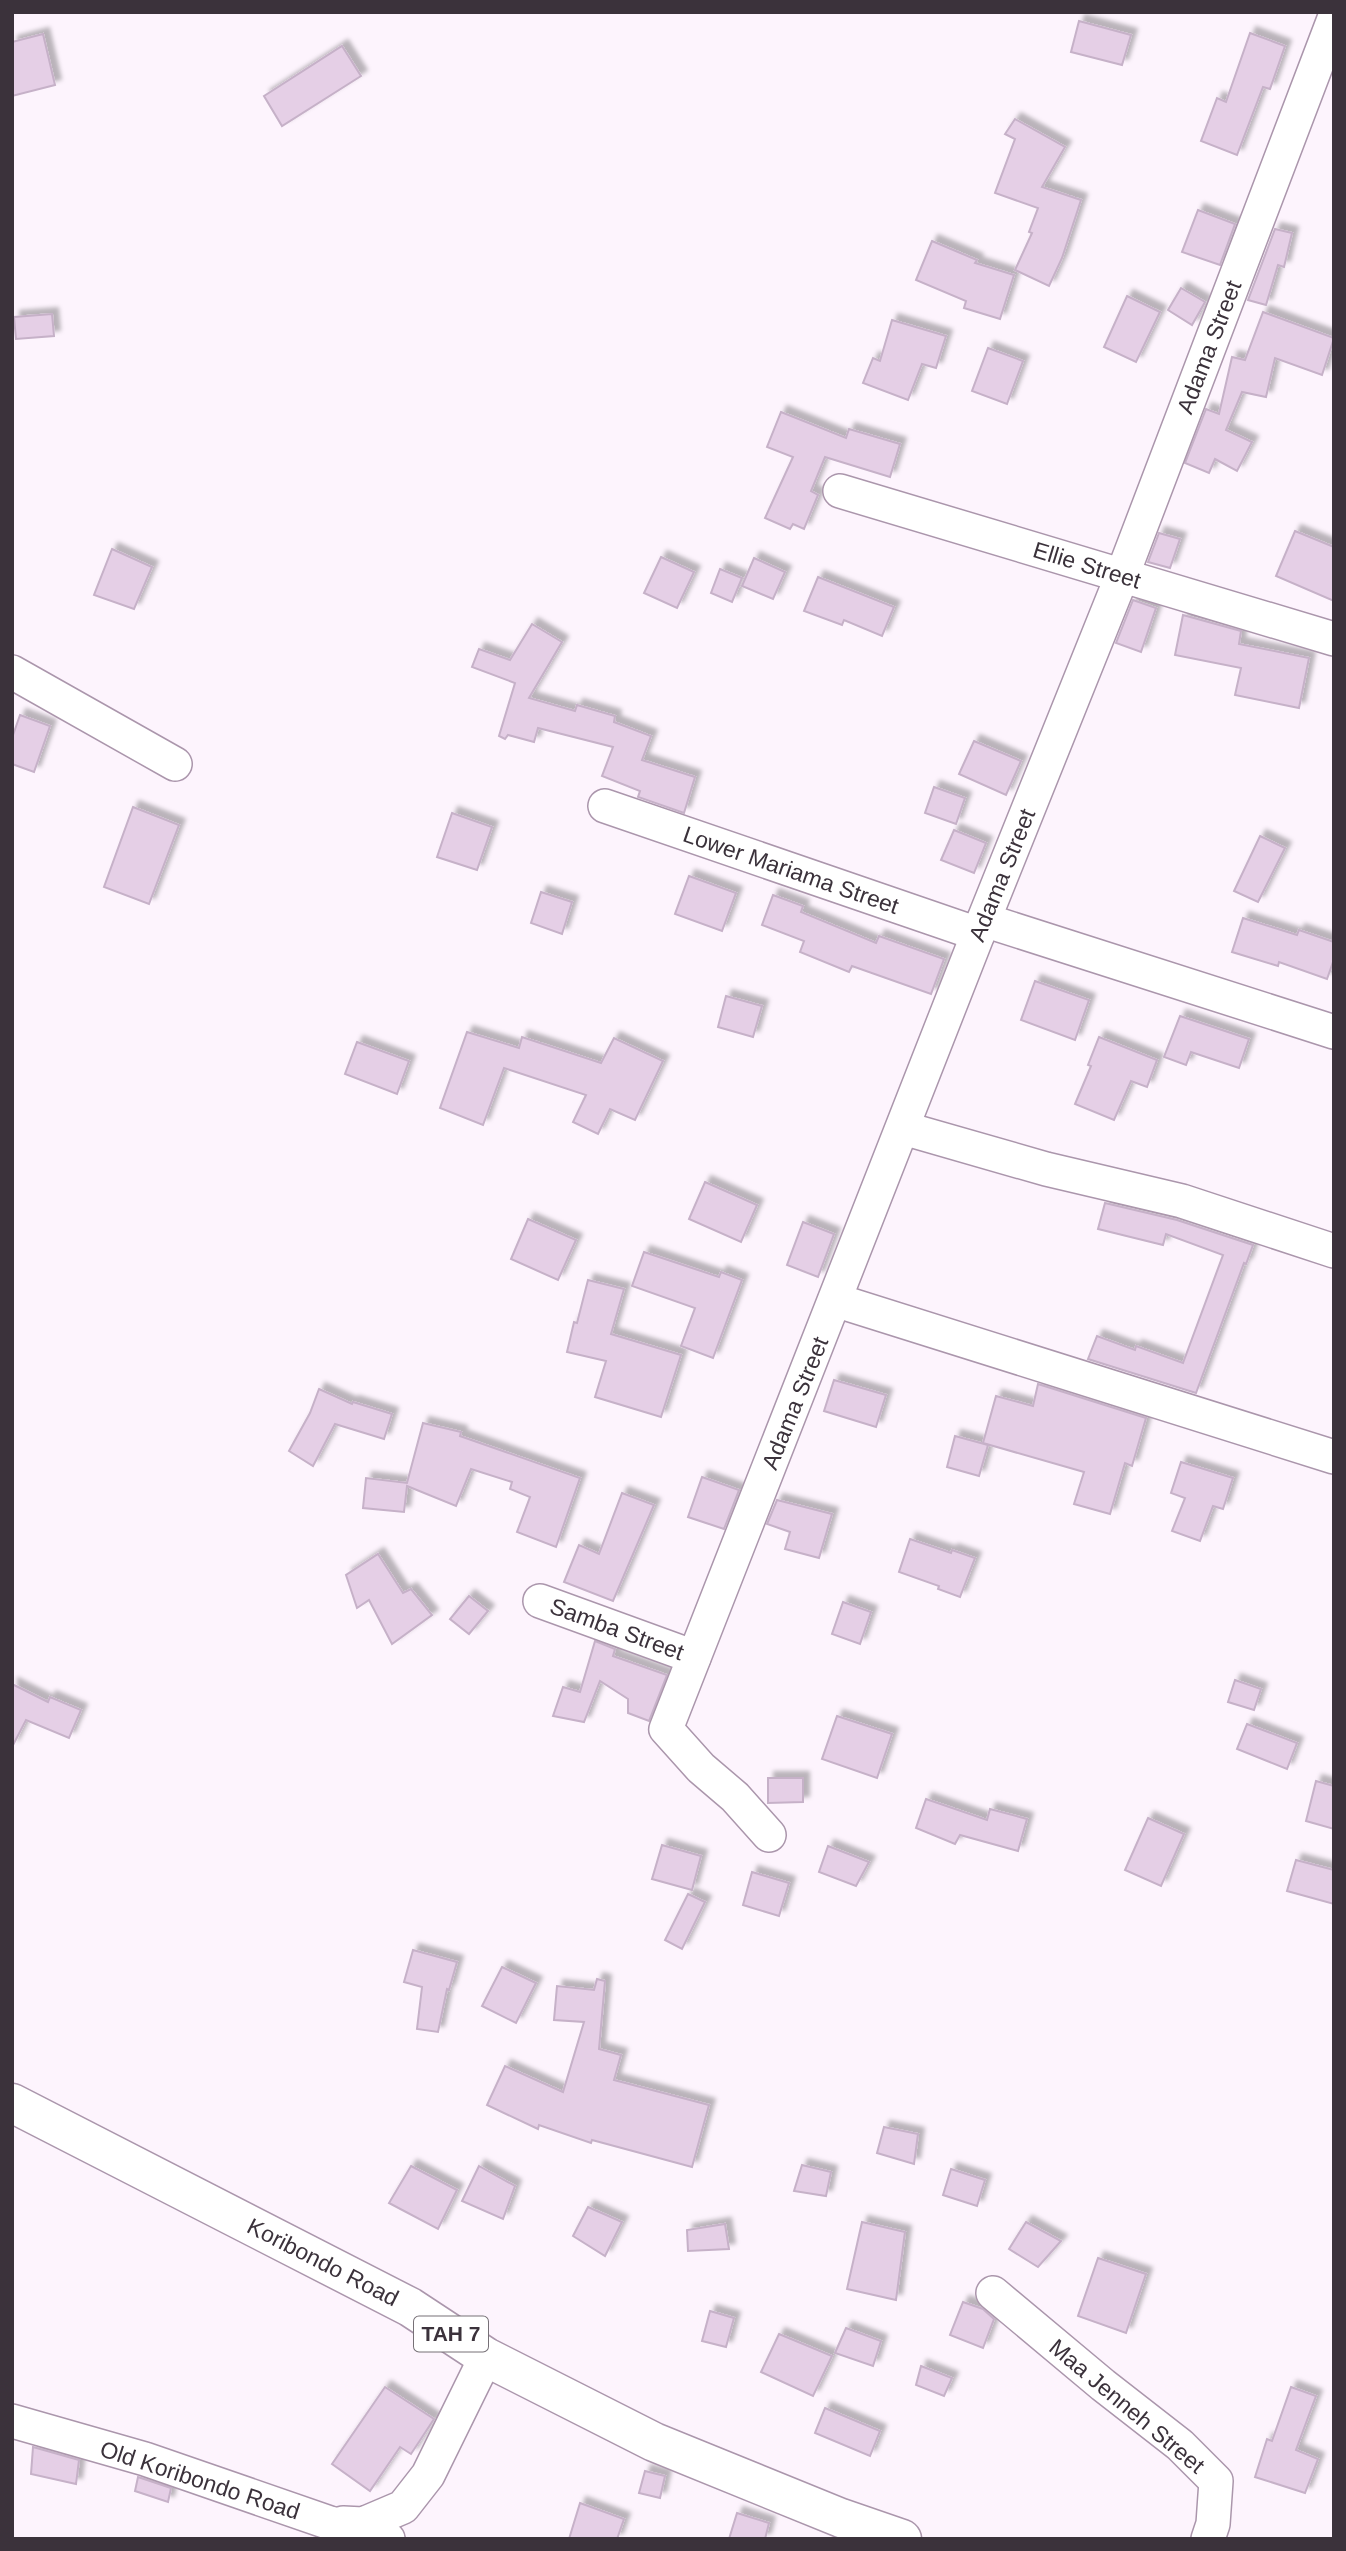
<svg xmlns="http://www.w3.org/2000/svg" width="1346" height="2551" font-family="Arial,sans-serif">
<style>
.building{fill:#e5cfe6;stroke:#c6b1c8;stroke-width:2;filter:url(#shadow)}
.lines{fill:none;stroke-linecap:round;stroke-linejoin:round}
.minor-casing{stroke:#ab96ac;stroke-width:36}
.highway-casing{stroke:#ab96ac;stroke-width:41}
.minor{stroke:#fff;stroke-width:33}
.highway{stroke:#fff;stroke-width:38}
.labels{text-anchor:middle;stroke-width:7;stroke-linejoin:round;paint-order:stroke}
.shield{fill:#fff;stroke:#767076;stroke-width:2}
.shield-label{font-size:21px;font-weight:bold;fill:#3b323b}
.street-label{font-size:23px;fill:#3b323b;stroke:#fff}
</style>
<defs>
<filter id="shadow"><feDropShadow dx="6" dy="-6" stdDeviation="2" flood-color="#0004"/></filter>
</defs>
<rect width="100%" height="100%" fill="#fdf4fd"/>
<g class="building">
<path d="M1079 21 1131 35 1122 65 1071 52Z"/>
<path d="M1250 33 1285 46 1270 89 1263 87 1237 155 1201 141 1217 98 1226 102Z"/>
<path d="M43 34 55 85 12 96V42Z"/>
<path d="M342 46 361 76 282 126 264 96Z"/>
<path d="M1015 119 1065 147 1042 187 1081 200 1062 258 1049 286 1015 270 1032 233 1029 232 1038 208 995 193 1015 139 1005 134Z"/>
<path d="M1198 210 1235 224 1220 265 1182 252Z"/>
<path d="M1275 229 1292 233 1284 267 1278 265 1266 305 1248 300Z"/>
<path d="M932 241 977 260 975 263 1014 275 1000 319 964 308 966 301 916 280Z"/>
<path d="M1181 288 1205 302 1192 325 1168 310Z"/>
<path d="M1127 296 1160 312 1136 362 1104 347Z"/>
<path d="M1263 312 1334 338 1322 375 1275 358 1266 397 1242 392 1226 430 1252 442 1237 471 1215 459 1209 473 1185 463 1206 409 1219 414 1232 357 1245 360Z"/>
<path d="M52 314 54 336 16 339 14 317Z"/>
<path d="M892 320 946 336 936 368 922 364 908 400 863 383 873 358 880 361Z"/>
<path d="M988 348 1023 361 1007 404 972 391Z"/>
<path d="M781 412 846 438 849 429 900 444 890 477 825 457 811 491 818 495 804 529 793 524 790 529 765 518 793 457 767 447Z"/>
<path d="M1295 531 1334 547V601L1276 576Z"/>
<path d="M1159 533 1180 539 1170 568 1148 562Z"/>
<path d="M112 549 152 567 134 609 94 595Z"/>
<path d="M661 557 694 572 677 608 644 593Z"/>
<path d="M754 558 785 572 773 599 742 586Z"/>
<path d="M720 569 742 578 732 602 711 593Z"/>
<path d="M818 577 894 607 882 636 844 620 842 625 804 611Z"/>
<path d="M1133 600 1156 608 1141 652 1116 643Z"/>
<path d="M1183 615 1241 631 1239 644 1309 658 1299 708 1235 695 1241 668 1175 655Z"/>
<path d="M532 624 562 642 529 698 575 711 577 705 615 716 614 722 651 736 642 760 695 777 684 813 638 797 640 791 602 776 613 747 538 728 534 742 508 735 505 739 499 736 515 683 472 667 479 649 510 660Z"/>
<path d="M20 715 50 726 34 772 12 764V738Z"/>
<path d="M974 741 1021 761 1006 795 959 774Z"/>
<path d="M934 787 965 798 956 824 925 813Z"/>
<path d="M133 807 179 825 149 904 104 887Z"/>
<path d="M452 813 492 827 477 870 437 857Z"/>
<path d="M954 830 986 843 974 873 941 860Z"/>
<path d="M1260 836 1285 848 1258 902 1234 891Z"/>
<path d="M689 876 736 893 722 931 675 914Z"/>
<path d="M541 892 572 902 562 934 531 923Z"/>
<path d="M773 895 803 906 801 912 876 943 879 936 944 959 931 994 852 966 849 972 800 952 804 941 762 925Z"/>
<path d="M1243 918 1297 935 1299 930 1334 942V959L1327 979 1279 962 1278 966 1232 952Z"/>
<path d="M1035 981 1089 1000 1075 1040 1021 1020Z"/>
<path d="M726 996 762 1006 753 1037 718 1027Z"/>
<path d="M1180 1016 1249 1039 1239 1068 1191 1052 1186 1065 1164 1057Z"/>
<path d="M467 1032 519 1048 522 1037 601 1063 614 1038 663 1061 635 1120 610 1109 598 1134 573 1122 586 1095 504 1068 483 1125 440 1108Z"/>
<path d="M1099 1037 1157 1060 1147 1087 1131 1081 1114 1120 1075 1104 1091 1066 1088 1065Z"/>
<path d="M357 1042 409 1061 397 1094 345 1074Z"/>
<path d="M705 1182 757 1205 741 1242 689 1219Z"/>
<path d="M1105 1203 1177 1220 1253 1245 1246 1264 1244 1263 1196 1393 1088 1359 1097 1336 1135 1350 1136 1346 1183 1363 1223 1255 1166 1234 1163 1245 1098 1229Z"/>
<path d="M528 1219 576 1240 558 1280 511 1259Z"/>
<path d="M803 1222 834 1234 818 1277 787 1265Z"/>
<path d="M644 1252 719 1277 721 1272 742 1280 713 1358 681 1346 695 1308 632 1286Z"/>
<path d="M588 1280 624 1289 611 1334 681 1355 661 1417 595 1397 606 1361 567 1352 574 1322 577 1323Z"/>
<path d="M834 1380 886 1395 876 1427 824 1411Z"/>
<path d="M1038 1384 1146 1418 1132 1466 1125 1463 1110 1514 1074 1504 1084 1472 983 1443 996 1396 1033 1406Z"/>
<path d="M319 1389 352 1404 353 1402 392 1414 384 1439 335 1424 313 1466 289 1451 310 1413Z"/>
<path d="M423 1423 461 1432 460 1436 580 1478 556 1547 517 1532 530 1497 510 1489 512 1482 471 1469 456 1506 407 1486 404 1512 363 1508 366 1478 407 1483Z"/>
<path d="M955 1436 988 1445 979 1476 947 1467Z"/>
<path d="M1181 1462 1233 1478 1223 1509 1213 1506 1200 1541 1172 1531 1185 1498 1171 1493Z"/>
<path d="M702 1477 739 1490 724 1529 688 1517Z"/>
<path d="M622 1493 654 1505 613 1601 564 1582 579 1545 599 1554Z"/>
<path d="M777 1500 832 1514 819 1558 785 1549 790 1532 767 1524Z"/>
<path d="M910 1539 951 1553 952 1550 975 1558 960 1597 938 1589 939 1586 899 1572Z"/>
<path d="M378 1554 403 1593 411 1589 432 1615 392 1644 369 1600 357 1608 346 1575Z"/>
<path d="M469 1596 488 1611 469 1634 450 1619Z"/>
<path d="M843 1602 871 1612 860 1644 832 1634Z"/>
<path d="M595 1641 615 1649 613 1656 667 1675 649 1721 628 1713V1699L600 1681 584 1722 553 1716 563 1687 580 1692Z"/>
<path d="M1235 1680 1261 1689 1254 1710 1228 1702Z"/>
<path d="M12 1684 48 1702 50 1697 81 1710 69 1738 26 1720 12 1747Z"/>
<path d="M837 1716 892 1734 877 1778 822 1759Z"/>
<path d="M1247 1724 1297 1743 1287 1769 1237 1749Z"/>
<path d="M768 1778H803V1802L768 1803Z"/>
<path d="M1316 1781 1334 1786V1829L1306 1821Z"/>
<path d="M926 1799 987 1820 990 1809 1027 1819 1018 1851 960 1835 955 1844 916 1828Z"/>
<path d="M1148 1818 1184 1834 1161 1886 1125 1870Z"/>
<path d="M662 1845 701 1856 692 1890 652 1879Z"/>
<path d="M828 1846 869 1862 856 1886 819 1872Z"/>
<path d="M1296 1860 1334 1870V1904L1287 1891Z"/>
<path d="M752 1872 789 1883 779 1916 743 1905Z"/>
<path d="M688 1894 705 1902 682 1949 665 1940Z"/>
<path d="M413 1950 457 1962 449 1990 447 1989 438 2032 417 2029 422 1987 404 1982Z"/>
<path d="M502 1967 536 1983 516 2023 482 2006Z"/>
<path d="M597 1979 605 1981 599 2049 621 2055 614 2080 709 2105 692 2167 592 2140 591 2143 539 2125 538 2129 487 2105 505 2066 563 2092 584 2022 554 2020 557 1986 594 1990Z"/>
<path d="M884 2127 918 2134 914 2164 877 2153Z"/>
<path d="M802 2165 831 2172 826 2196 794 2191Z"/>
<path d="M411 2166 457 2190 438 2229 389 2203Z"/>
<path d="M479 2166 515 2186 503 2219 462 2201Z"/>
<path d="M951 2169 985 2180 977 2206 943 2195Z"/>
<path d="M588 2207 622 2222 605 2256 573 2236Z"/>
<path d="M862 2222 905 2232 896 2300 847 2289Z"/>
<path d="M1026 2222 1061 2241 1038 2267 1009 2249Z"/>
<path d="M725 2224 729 2249 688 2251 687 2230Z"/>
<path d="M1098 2258 1146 2274 1126 2333 1078 2316Z"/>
<path d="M963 2302 983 2309 994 2319 983 2348 950 2335Z"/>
<path d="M710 2311 734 2318 726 2347 702 2341Z"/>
<path d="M846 2328 881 2341 873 2366 835 2353Z"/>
<path d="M779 2334 832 2356 813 2396 761 2372Z"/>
<path d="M921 2366 952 2378 944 2396 916 2385Z"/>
<path d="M385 2387 434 2419 411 2454 400 2447 370 2491 332 2464Z"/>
<path d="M1291 2387 1316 2396 1296 2450 1318 2459 1305 2493 1255 2477 1267 2439 1272 2441Z"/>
<path d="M825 2408 880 2431 870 2456 815 2433Z"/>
<path d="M33 2447 79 2460 76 2484 31 2474Z"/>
<path d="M645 2471 665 2476 660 2498 639 2493Z"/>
<path d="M138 2477 171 2488 168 2502 135 2491Z"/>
<path d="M580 2503 624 2519 617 2539H569Z"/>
<path d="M737 2513 769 2523 765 2539H729Z"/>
</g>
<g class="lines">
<g class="minor-casing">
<g id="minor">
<path d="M840 491 1334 639"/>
<path d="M12 672 175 764"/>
<path d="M605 806 978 934"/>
<path d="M984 920 1334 1032"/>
<path d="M903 1128 1046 1169 1182 1201 1334 1251"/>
<path d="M835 1300 1334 1457"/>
<path d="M540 1601 694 1657"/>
<path d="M769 1835 735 1797 701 1768 666 1729 978 934 1122 576 1334 19"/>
<path d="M993 2293 1103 2385 1180 2445 1216 2481 1213 2524 1208 2539"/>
<path d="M12 2421 145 2459 330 2523 388 2539"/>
<path d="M343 2523 363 2524 403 2507 428 2475 486 2357"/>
</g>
</g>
<g class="highway-casing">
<path id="highway" d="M12 2103 410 2307 486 2357 654 2442 841 2518 902 2539"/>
</g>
<use href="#minor" class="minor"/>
<use href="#highway" class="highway"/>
</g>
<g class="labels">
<rect class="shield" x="414" y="2316.5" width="74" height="35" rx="5"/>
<g class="shield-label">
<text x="451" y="2341">TAH 7</text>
</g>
<g class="street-label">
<text transform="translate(1209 347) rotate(-69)" y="8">Adama Street</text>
<text transform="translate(1087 565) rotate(17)" y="8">Ellie Street</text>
<text transform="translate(791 870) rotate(19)" y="8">Lower Mariama Street</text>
<text transform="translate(1002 875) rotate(-68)" y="8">Adama Street</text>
<text transform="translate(795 1403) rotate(-68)" y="8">Adama Street</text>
<text transform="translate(617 1629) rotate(20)" y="8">Samba Street</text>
<text transform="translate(323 2262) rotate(27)" y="8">Koribondo Road</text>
<text transform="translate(1127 2406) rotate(40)" y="8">Maa Jenneh Street</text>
<text transform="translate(200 2480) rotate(18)" y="8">Old Koribondo Road</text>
</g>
</g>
<rect width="1346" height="2551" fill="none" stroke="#3b323b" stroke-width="28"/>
</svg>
